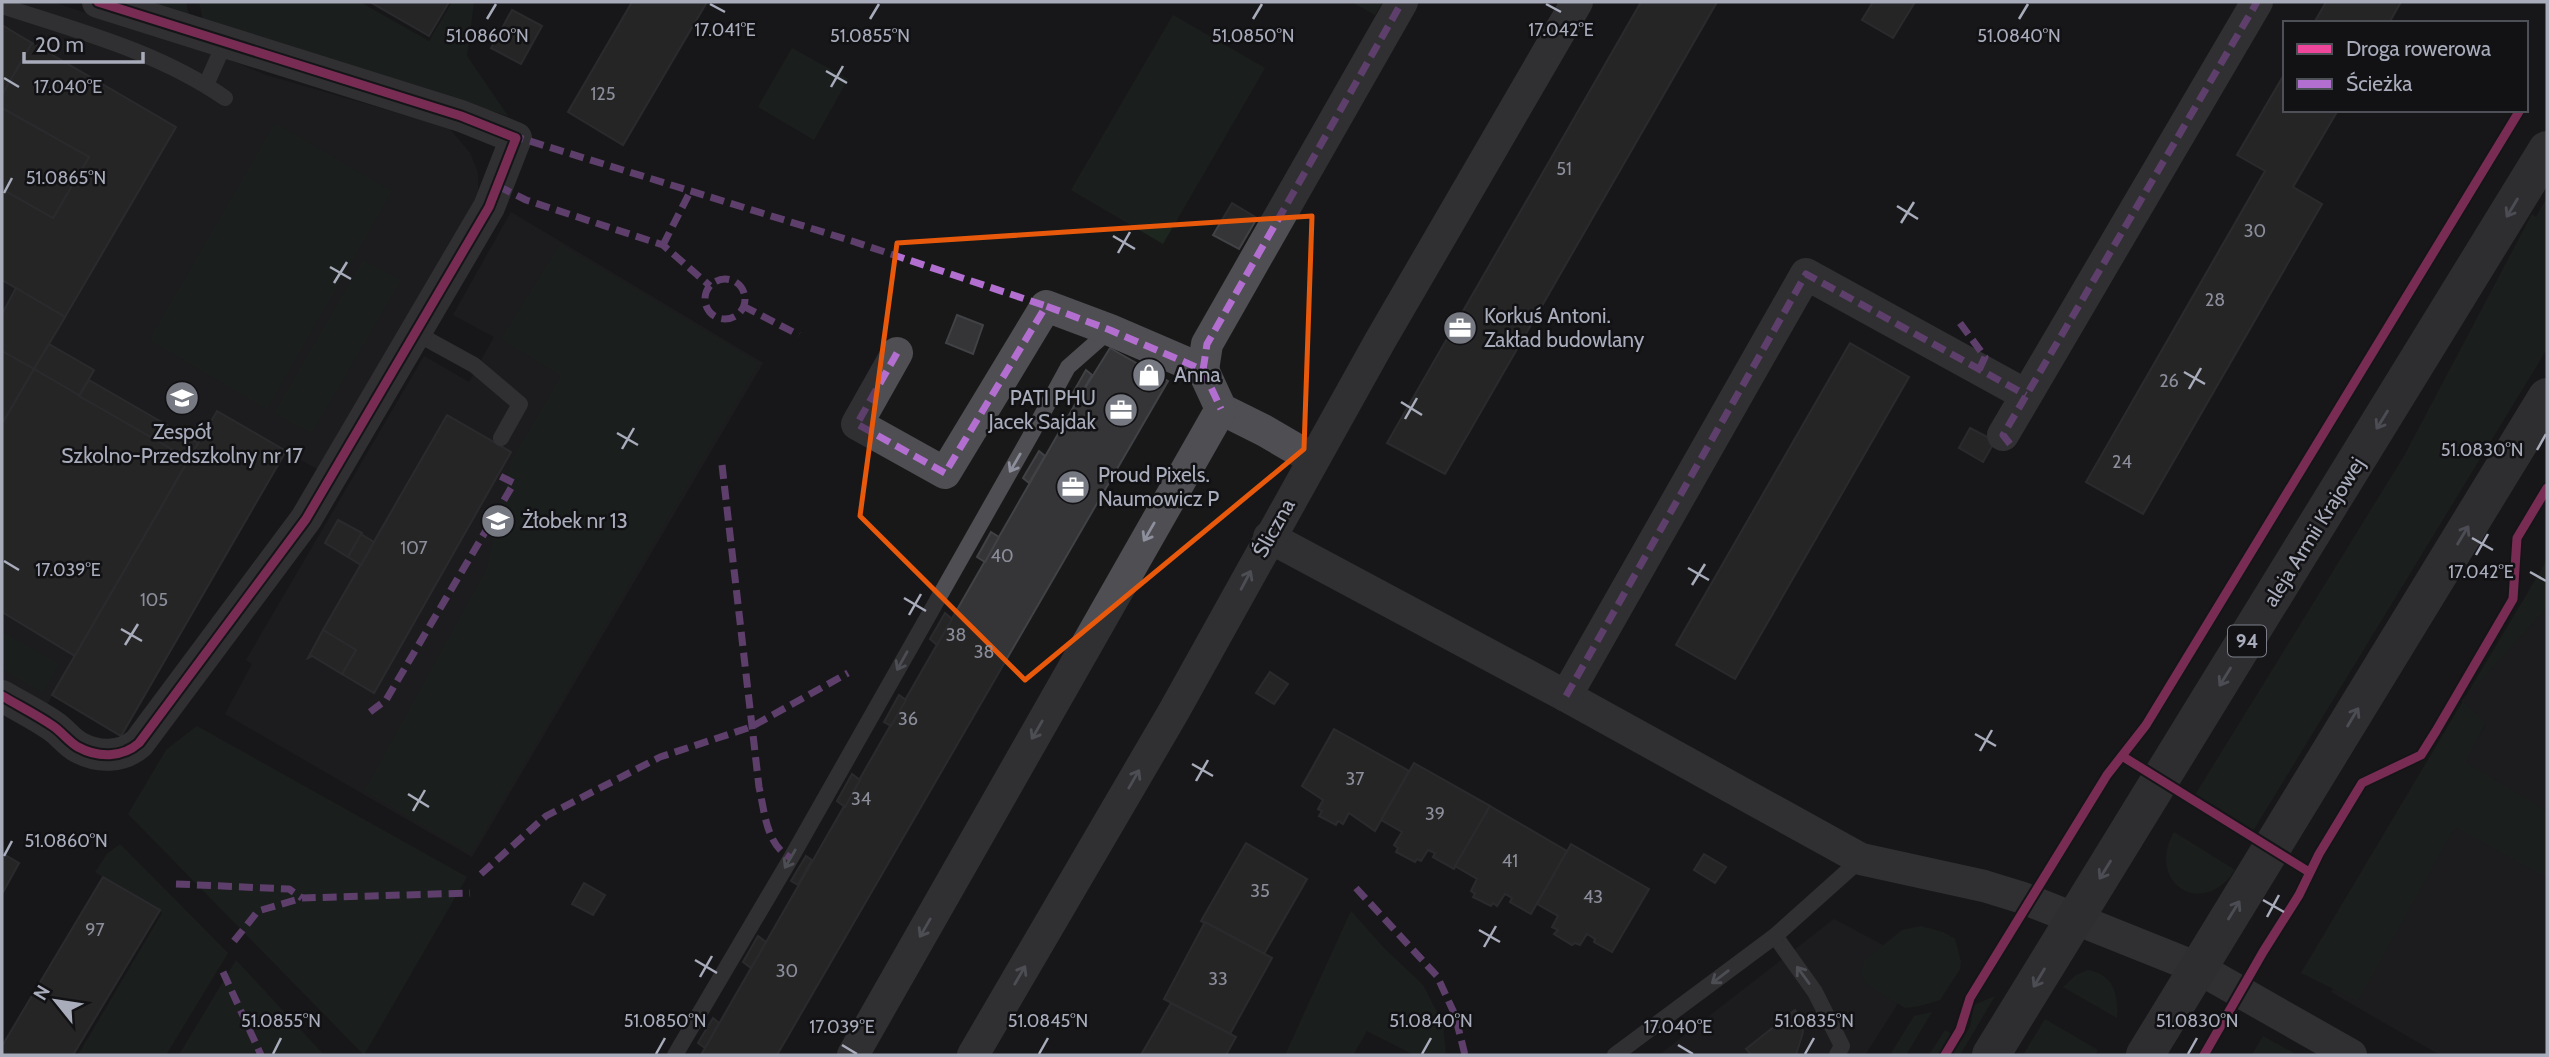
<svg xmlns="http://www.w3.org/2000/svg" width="2549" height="1057" font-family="Cabin,sans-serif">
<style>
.built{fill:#222225}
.green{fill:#1e2620}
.building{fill:#353537;stroke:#414245;stroke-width:2}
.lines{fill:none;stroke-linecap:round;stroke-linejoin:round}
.lane{stroke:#4e4e53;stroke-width:16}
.street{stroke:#4e4e53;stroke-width:32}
.primary{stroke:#4a4b4f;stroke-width:38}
.quiet{stroke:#b36fd0;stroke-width:7;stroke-dasharray:14 7;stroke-linecap:butt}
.cycleway-casing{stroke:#121215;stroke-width:13}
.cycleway{stroke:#ed469a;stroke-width:9}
.oneway{stroke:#8c8f9b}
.oneway2{stroke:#8d909c}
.marked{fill:none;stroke:#e8590c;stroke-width:5;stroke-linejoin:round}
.ticks{fill:none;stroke:#a8acbb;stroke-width:2.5}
.labels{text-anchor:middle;stroke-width:5;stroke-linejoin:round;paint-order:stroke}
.number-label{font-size:18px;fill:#8b8e9a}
.shield{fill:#121215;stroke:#7b7e89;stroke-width:2}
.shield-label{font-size:19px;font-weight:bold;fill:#a8acbb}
.poi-label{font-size:21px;fill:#a8acbb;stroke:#121215;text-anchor:start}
.street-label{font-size:21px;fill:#a8acbb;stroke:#121215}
.ticks-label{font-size:18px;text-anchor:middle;fill:#a8acbb;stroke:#121215;stroke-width:5;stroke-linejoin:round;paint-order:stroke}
</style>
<rect width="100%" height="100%" fill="#181819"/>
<g class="built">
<path d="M2 2H52L220 56 266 75 449 128 470 153 478 173V191L470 213 319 470 286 452 121 736 52 696 47 705 2 679Z"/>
<path d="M511 212 763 363 472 857 225 714 252 664 246 660 424 356 469 382 494 337 453 315Z"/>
<path d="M2547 608V1055H2440L2331 992 2486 724 2461 701Z"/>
<path d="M1834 919 1922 966 1865 1055H1659Z"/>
</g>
<g class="green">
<path d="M143 2H186L189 16Z"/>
<path d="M199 2H360L429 41 452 2H474L467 56 508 116 203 21Z"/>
<path d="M1352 2H1383L1375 15Z"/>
<path d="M1173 15 1265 68 1163 244 1071 190Z"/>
<path d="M792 48 848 79 814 140 758 107Z"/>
<path d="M275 123 392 191 267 409 149 340Z"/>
<path d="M2547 197V349L2253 831 2195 795 2404 456 2532 214 2536 217Z"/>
<path d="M560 244 759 363 471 854 364 791 487 568 510 463 561 376 501 339Z"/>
<path d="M363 260 401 280 312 433 274 413Z"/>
<path d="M2547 560V608L2462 701 2486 723 2465 762 2547 811V878L2455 827 2358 1001 2301 973Z"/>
<path d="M2 631 59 664 43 693 2 669Z"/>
<path d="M197 726 467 877 364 1055 128 814 166 750Z"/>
<path d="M2174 832 2235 870C2202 920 2145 882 2174 832Z"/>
<path d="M120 844 228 953 166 1055H78L162 913 95 872 107 854Z"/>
<path d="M1351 911 1384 948 1423 985 1443 1024 1446 1055H1414L1367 1031 1353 1055H1285Z"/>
<path d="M1921 926 1943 932 1955 939 1961 962 1960 969 1940 1000 1920 1006 1905 1008 1866 984 1861 971 1864 961 1902 930Z"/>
<path d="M236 960 324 1055H179Z"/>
<path d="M2088 970C2114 975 2118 994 2117 1018L2063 987 2076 975Z"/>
<path d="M1995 996 1960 1055H1952L1970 1027 1974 1005Z"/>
<path d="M1932 1012 1906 1055H1890L1914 1016Z"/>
<path d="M2045 1019 2098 1050 2095 1055H2023Z"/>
<path d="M1945 1030 1954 1035 1941 1055H1929Z"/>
<path d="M2263 1036 2297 1055H2252Z"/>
</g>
<g class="building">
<path d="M370 2H449L429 36Z"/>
<path d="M632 2H707L623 145 568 112Z"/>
<path d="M1641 2H1717L1445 474 1387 443Z"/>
<path d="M1873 2H1915L1893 38 1862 20Z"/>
<path d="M2326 2H2401L2389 23H2314Z"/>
<path d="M512 10 542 26 521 64 491 48Z"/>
<path d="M2 25 32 43 2 95Z"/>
<path d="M32 43 176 127 65 317 2 280V189L53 218 89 157 2 108V95Z"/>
<path d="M2285 73V110H2338L2293 187 2322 204 2143 514 2086 482 2265 171 2237 155Z"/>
<path d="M2 108 89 157 53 218 2 189Z"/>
<path d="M1232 203 1257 218 1239 249 1213 235Z"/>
<path d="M16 288 65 317 34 369 2 351V314Z"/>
<path d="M957 315 983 325 973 354 946 343Z"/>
<path d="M1850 343 1909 377 1735 679 1676 645Z"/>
<path d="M49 344 94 370 79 396 34 369Z"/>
<path d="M1110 348 1168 381 777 1055H701L1077 401Z"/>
<path d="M2 351 34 369 2 424Z"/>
<path d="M34 369 189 459 75 656 2 612V424Z"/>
<path d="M1086 370 1092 375 1077 401 1071 396Z"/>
<path d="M89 380 198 443 189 459 79 396Z"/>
<path d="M217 411 286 451 121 736 52 695Z"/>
<path d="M447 415 511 452 374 693 342 674 356 650 323 630Z"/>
<path d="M1970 428 1995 441 1983 462 1959 448Z"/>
<path d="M1039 451 1045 456 1029 483 1023 478Z"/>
<path d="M338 520 362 533 348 557 325 543Z"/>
<path d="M991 532 999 537 985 562 977 557Z"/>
<path d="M361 534 374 542 361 565 348 557Z"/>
<path d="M945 613 952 619 937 645 930 639Z"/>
<path d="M323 630 356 650 342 674 312 656 308 658Z"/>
<path d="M1270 672 1288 684 1274 704 1256 693Z"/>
<path d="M899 695 906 700 891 726 884 722Z"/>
<path d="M1334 729 1409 771 1375 831 1349 813 1343 824 1338 821 1336 825 1319 816 1322 811 1318 809 1323 800 1302 786Z"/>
<path d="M1414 763 1490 806 1454 869 1433 857 1435 853 1428 850 1421 861 1417 859 1415 862 1396 852 1398 848 1394 845 1402 832 1381 820Z"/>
<path d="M852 774 860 780 845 807 837 801Z"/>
<path d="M1490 806 1567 851 1531 914 1510 902 1512 898 1505 894 1497 906 1493 903 1491 906 1473 897 1475 894 1471 891 1477 879 1455 866Z"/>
<path d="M1246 843 1307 879 1264 954 1201 921Z"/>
<path d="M1571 844 1649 889 1612 952 1594 942 1595 939 1587 934 1580 945 1575 943 1572 945 1554 934 1558 930 1552 927 1558 916 1537 904Z"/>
<path d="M2 853 19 863 2 894Z"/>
<path d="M1704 854 1726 867 1715 883 1694 870Z"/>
<path d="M806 856 812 860 798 885 791 881Z"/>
<path d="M103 877 160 910 73 1055H2V1046Z"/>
<path d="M584 883 605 895 593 915 572 904Z"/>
<path d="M1205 922 1272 958 1230 1034 1164 999Z"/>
<path d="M758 936 766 942 751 968 743 962Z"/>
<path d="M1171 1003 1236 1037 1226 1055H1141Z"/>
<path d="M1795 1010 1799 1017 1803 1032 1796 1055H1751L1746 1049Z"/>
<path d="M713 1018 719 1023 705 1048 698 1043Z"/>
</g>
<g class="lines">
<g class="lane">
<path d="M2 6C78 31 159 52 225 98"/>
<path d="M206 85 225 42"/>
<path d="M414 332 474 365 520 404 501 438"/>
<path d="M1775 936 1815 992 1842 1046 1837 1055"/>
<path d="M675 1055 791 858 1032 433 1068 367 1110 330"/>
<path d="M1615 1055 1775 936 1861 859"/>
</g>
<g class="street">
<path d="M897 353 857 424 945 473 1046 306 1110 330 1203 370 1221 409 1265 431 1313 459"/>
<path d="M1203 370 1207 344 1402 2"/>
<path d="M2003 435 2257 2"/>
<path d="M1269 537 1566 696 1861 859 1984 886 2023 898 2198 968 2351 1055"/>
<path d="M2 696C19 706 37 715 53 726 62 732 69 742 78 747 98 758 122 758 139 743L306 519 489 207 516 138 461 116 98 2"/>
<path d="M1566 696 1806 274 2026 395"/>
<path d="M853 1055 1221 409"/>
<path d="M973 1055 1174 711 1380 341 1577 2"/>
</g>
<g class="primary">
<path d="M1991 1055 2547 150"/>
<path d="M2145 1055 2547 397"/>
</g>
<g class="quiet">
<path d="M510 135 852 241 1046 306"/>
<path d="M498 186 526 200 663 245 710 286"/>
<path d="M663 245 691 190"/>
<circle cx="725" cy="299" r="20"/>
<path d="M743 306 799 335"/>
<path d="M1960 323 1985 357 1979 370"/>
<path d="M897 353 857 424 945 473 1046 306 1110 330 1203 370 1221 409"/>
<path d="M1203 370 1207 344 1402 2"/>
<path d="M2010 444 2003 435 2257 2"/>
<path d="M722 465 759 787C765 813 766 845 791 858"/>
<path d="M1566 696 1806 274 2026 395"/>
<path d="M370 712 386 700 514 483 498 475"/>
<path d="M481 874 546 816 660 757 751 727 848 673"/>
<path d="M176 884 289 889 302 898"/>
<path d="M1356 888 1437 976 1455 1015 1465 1055"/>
<path d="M234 941 258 911 302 898 470 893"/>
<path d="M223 972 261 1055"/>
</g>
<g class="cycleway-casing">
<g id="cycleway">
<path d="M2 696C19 706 37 715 53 726 62 732 69 742 78 747 98 758 122 758 139 743L306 519 489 207 516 138 461 116 98 2"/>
<path d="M2122 756 2309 872"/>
<path d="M1945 1055 1960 1030 1970 998 2107 775 2146 725 2520 110"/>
<path d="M2204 1055 2263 952 2299 895 2319 854 2362 783 2421 755 2436 731 2513 599 2517 538 2547 488"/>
</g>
</g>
<use href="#cycleway" class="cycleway"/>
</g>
<defs><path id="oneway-shaft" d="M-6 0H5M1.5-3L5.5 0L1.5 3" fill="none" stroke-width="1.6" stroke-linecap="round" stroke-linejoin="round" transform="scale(1.75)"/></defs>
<g class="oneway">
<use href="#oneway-shaft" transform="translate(2512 208) rotate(121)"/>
<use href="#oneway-shaft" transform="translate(2382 420) rotate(122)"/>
<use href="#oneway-shaft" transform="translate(2463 535) rotate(-59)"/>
<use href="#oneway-shaft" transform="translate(2225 677) rotate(122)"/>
<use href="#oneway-shaft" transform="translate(2353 717) rotate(-59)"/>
<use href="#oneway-shaft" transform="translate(2105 870) rotate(122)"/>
<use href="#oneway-shaft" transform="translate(2234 910) rotate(-58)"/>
<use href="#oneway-shaft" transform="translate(2039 978) rotate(121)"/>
</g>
<g class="oneway2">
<use href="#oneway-shaft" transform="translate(1015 463) rotate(120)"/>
<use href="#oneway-shaft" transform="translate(1149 532) rotate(120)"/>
<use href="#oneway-shaft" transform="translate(1246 580) rotate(-62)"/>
<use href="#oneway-shaft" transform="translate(902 661) rotate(119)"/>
<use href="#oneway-shaft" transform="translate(1037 730) rotate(120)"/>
<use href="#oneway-shaft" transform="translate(1134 779) rotate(-60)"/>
<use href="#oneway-shaft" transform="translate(790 859) rotate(120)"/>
<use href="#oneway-shaft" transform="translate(925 928) rotate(120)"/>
<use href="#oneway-shaft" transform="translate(1020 975) rotate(-60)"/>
<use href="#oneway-shaft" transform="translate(1803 975) rotate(-126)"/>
<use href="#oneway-shaft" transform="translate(1720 977) rotate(143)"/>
</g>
<path d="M0 0H2549V1057H0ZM1312 216 1304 449 1025 680 860 516 897 243Z" fill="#181819" fill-opacity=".55" fill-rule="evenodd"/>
<path class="marked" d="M1312 216 1304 449 1025 680 860 516 897 243Z"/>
<path class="ticks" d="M710 4 725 12M1546 4 1561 12M487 19 496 4M870 19 879 4M1253 19 1262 4M2019 19 2028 4M826 71 847 83M4 78 19 87M831 87 843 66M4 193 12 178M1897 206 1918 219M1901 223 1914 202M1113 236 1135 249M1118 253 1130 232M330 267 351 279M334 283 347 262M2184 372 2205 384M2189 389 2201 368M1401 402 1422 415M1405 419 1417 398M617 433 638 445M622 449 634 428M2537 450 2546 434M2472 538 2493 550M2476 555 2488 534M4 561 19 570M1688 568 1709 580M2530 572 2546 581M1692 585 1705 564M904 598 926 611M909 615 921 594M121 629 142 641M125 645 138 624M1975 734 1996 746M1980 751 1992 730M1192 764 1213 776M1196 781 1208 760M408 794 429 807M413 811 425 790M4 856 12 841M2263 900 2284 912M2267 917 2279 895M1479 930 1500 942M1484 947 1496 926M695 960 717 973M700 977 712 956M842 1045 857 1054M1678 1045 1693 1054M273 1054 281 1038M656 1054 665 1038M1039 1054 1048 1038M1422 1054 1431 1038M1805 1054 1814 1038M2188 1054 2197 1038"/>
<defs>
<g id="office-disc" transform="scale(1.75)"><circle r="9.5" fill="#767882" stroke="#121215"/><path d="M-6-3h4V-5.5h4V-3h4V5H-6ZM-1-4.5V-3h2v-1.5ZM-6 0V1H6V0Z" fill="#fff"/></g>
<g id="shop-disc" transform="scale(1.75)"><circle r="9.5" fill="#767882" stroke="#121215"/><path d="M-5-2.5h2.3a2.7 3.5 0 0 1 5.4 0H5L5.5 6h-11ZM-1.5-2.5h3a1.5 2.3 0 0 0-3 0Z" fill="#fff"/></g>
<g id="school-disc" transform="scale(1.75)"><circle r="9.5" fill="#767882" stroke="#121215"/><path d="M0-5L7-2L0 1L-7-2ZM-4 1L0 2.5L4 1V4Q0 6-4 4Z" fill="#fff"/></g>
</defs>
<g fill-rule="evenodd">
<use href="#office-disc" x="1460" y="328"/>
<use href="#shop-disc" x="1149" y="375"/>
<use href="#school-disc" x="182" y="398"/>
<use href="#office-disc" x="1121" y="410"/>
<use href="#office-disc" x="1073" y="487"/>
<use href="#school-disc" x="498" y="521"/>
</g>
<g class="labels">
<g class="number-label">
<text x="603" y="100">125</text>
<text x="1564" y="175">51</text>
<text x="2255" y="237">30</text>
<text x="2215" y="306">28</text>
<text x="2169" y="387">26</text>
<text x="2122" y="468">24</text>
<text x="414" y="554">107</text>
<text x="1002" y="562">40</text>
<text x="154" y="606">105</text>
<text x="956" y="641">38</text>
<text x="984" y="658">38</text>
<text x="908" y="725">36</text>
<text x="1355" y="785">37</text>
<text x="861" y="805">34</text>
<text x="1435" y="820">39</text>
<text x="1510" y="867">41</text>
<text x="1260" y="897">35</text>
<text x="1593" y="903">43</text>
<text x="95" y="936">97</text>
<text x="787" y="977">30</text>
<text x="1218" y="985">33</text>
</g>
<rect class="shield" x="2228" y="625.5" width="38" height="31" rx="5"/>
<g class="shield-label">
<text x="2247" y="648">94</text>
</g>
<g class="poi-label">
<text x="1484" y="323">Korkuś Antoni.<tspan x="1484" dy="24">Zakład budowlany</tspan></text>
<text x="1174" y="382">Anna</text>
<text x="1096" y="405" text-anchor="end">PATI PHU<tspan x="1096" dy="24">Jacek Sajdak</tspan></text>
<text x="182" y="439" text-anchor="middle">Zespół<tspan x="182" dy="24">Szkolno-Przedszkolny nr 17</tspan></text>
<text x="1098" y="482">Proud Pixels.<tspan x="1098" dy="24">Naumowicz P</tspan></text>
<text x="522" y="528">Żłobek nr 13</text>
</g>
<g class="street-label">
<text transform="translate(1274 528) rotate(-61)" y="7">Śliczna</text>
<text transform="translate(2314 532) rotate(-58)" y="7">aleja Armii Krajowej</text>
</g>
</g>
<g class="ticks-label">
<text x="725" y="36">17.041°E</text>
<text x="1561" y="36">17.042°E</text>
<text x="487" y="42">51.0860°N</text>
<text x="870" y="42">51.0855°N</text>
<text x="1253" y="42">51.0850°N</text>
<text x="2019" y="42">51.0840°N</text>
<text x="68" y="93">17.040°E</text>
<text x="66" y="184">51.0865°N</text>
<text x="2482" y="456">51.0830°N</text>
<text x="68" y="576">17.039°E</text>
<text x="2481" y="578">17.042°E</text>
<text x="66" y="847">51.0860°N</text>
<text x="281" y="1027">51.0855°N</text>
<text x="665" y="1027">51.0850°N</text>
<text x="1048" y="1027">51.0845°N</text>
<text x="1431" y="1027">51.0840°N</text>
<text x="1814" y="1027">51.0835°N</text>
<text x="2197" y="1027">51.0830°N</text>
<text x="842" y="1033">17.039°E</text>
<text x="1678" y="1033">17.040°E</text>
</g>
<rect width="2549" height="1057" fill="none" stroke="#a8acbb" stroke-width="7"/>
<rect x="2283" y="21" width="245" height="91" fill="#121215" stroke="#4e5057" stroke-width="2"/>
<rect x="2297" y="44" width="35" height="10" fill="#ed469a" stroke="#4e5057" stroke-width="2"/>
<text x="2346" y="56" font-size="21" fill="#a8acbb">Droga rowerowa</text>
<rect x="2297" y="79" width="35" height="10" fill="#b36fd0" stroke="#4e5057" stroke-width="2"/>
<text x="2346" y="91" font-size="21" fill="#a8acbb">Ścieżka</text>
<g transform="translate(56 1001) rotate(300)" stroke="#121215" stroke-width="5" paint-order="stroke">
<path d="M0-5L12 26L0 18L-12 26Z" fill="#a8acbb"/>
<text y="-10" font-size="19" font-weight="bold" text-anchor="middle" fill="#a8acbb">N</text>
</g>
<path d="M24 52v10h119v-10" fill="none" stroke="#a8acbb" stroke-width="3.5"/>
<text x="35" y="52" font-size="21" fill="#a8acbb" stroke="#121215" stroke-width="5" paint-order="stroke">20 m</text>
</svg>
